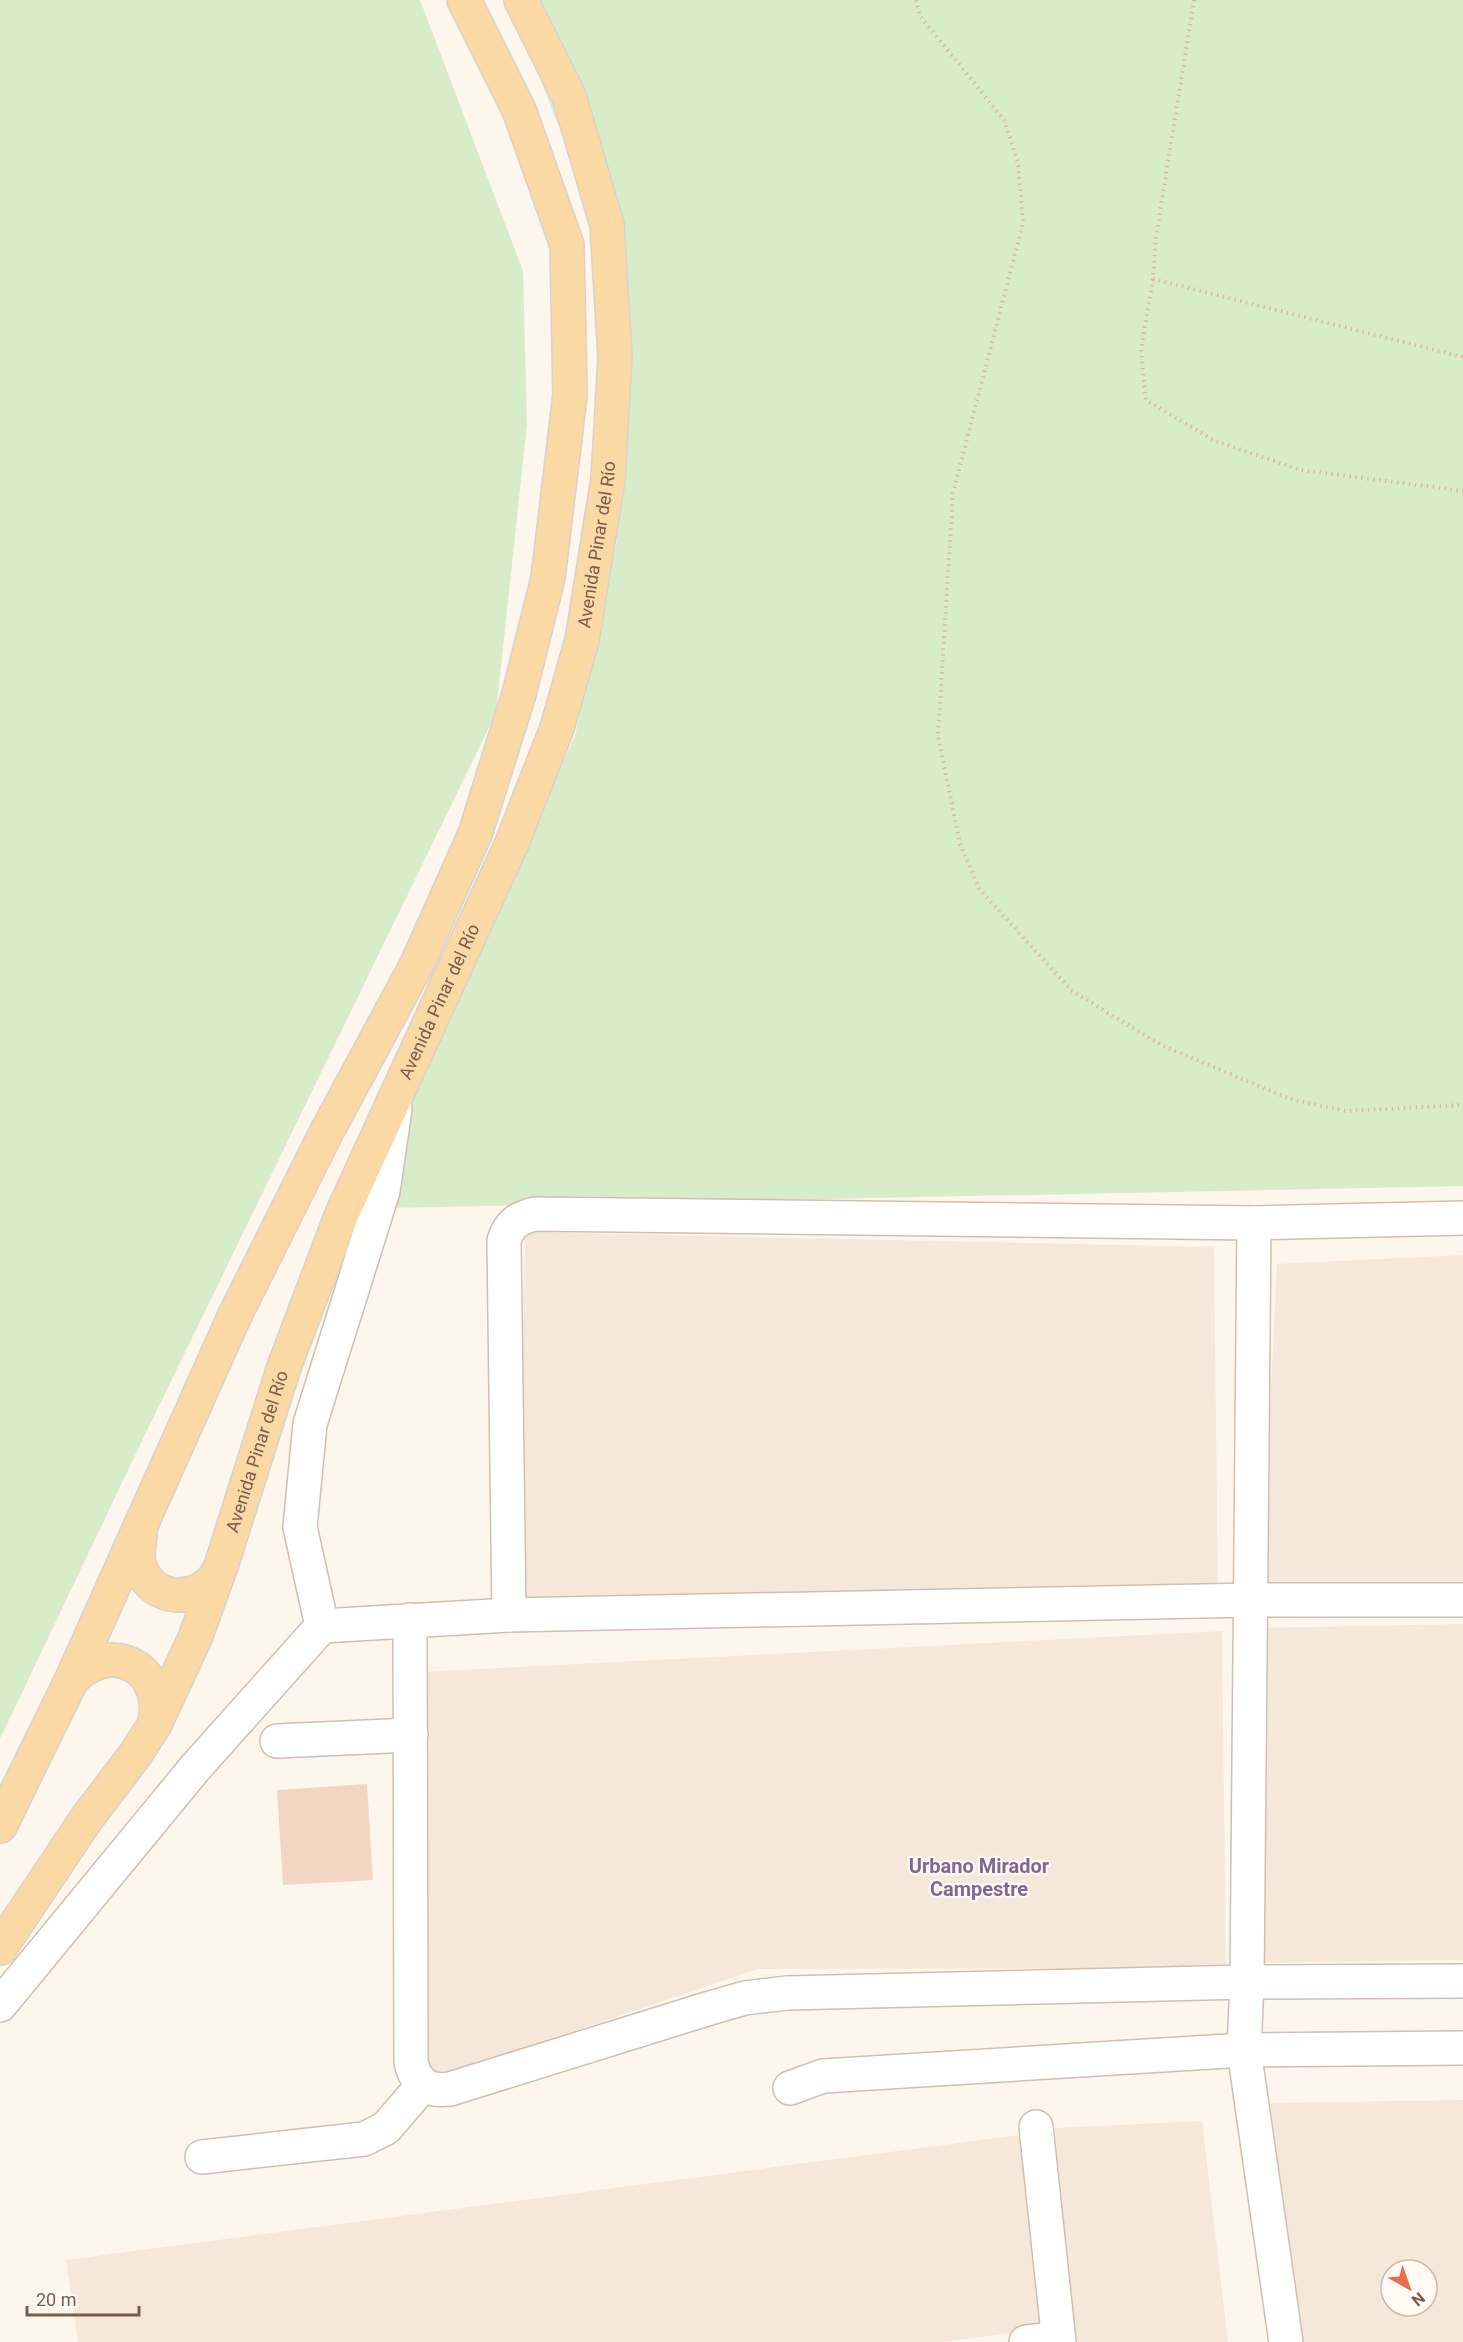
<svg xmlns="http://www.w3.org/2000/svg" width="1463" height="2342" font-family="Roboto,sans-serif">
<style>
.residential{fill:#f5e8da;fill-rule:evenodd}
.green{fill:#d8ecc9}
.building{fill:#f3d5c3}
.lines{fill:none;stroke-linecap:round;stroke-linejoin:round}
.minor-casing{stroke:#d1beb0;stroke-width:36}
.major-casing{stroke:#dad1cd;stroke-width:36}
.path{stroke:#d9b8a5;stroke-width:4;stroke-dasharray:1.5 4.5;stroke-linecap:butt}
.minor{stroke:#fff;stroke-width:33}
.major{stroke:#fbd9a5;stroke-width:33}
.labels{text-anchor:middle;stroke-width:4.5;stroke-linejoin:round;paint-order:stroke}
.street-label{font-size:18px;fill:#7a5c4d;stroke:#fffaf3}
.neighbourhood-label{font-size:20px;font-weight:bold;fill:#846695;stroke:#fffaf3}
</style>
<rect width="100%" height="100%" fill="#fdf6ec"/>
<g class="residential">
<path d="M525 1232 1214 1247 1218 1596 517 1605Z"/>
<path d="M1463 1255V1591L1261 1597 1277 1264Z"/>
<path d="M1463 1624V1960L1254 1963 1257 1628Z"/>
<path d="M1222 1631 1226 1968 758 1969 430 2080 401 1673Z"/>
<path d="M1463 2100V2342H1301L1270 2103ZM1391 2270H1427V2306H1391Z"/>
<path d="M1202 2121 1228 2342H1073L1055 2128Z"/>
<path d="M1027 2134 1045 2328 944 2342H78L66 2260Z"/>
</g>
<g class="green">
<path d="M0 0H420L523 271 527 424 496 713 140 1445 0 1739Z"/>
<path d="M509 0H1463V1186L386 1208 408 1088 575 736 617 540 616 363 611 259Z"/>
</g>
<path class="building" d="M367 1784 373 1880 283 1885 277 1790Z"/>
<g class="lines">
<g class="minor-casing">
<g id="minor">
<path d="M1254 1223 1247 1982 1244 2050 1286 2342"/>
<path d="M509 1615 504 1241C509 1224 518 1218 535 1214L1254 1223 1463 1218"/>
<path d="M410 1620 411 2062C416 2084 428 2092 450 2089L710 2008 745 1998 787 1993 1247 1982 1463 1981"/>
<path d="M322 1626 300 1527 310 1424 383 1191 395 1109"/>
<path d="M277 1741 411 1735"/>
<path d="M0 2005 195 1768 322 1626 509 1615 1252 1600H1463"/>
<path d="M790 2088 823 2076 1244 2050 1463 2048"/>
<path d="M1036 2127 1059 2342"/>
<path d="M202 2157 364 2139 386 2128 423 2085"/>
<path d="M1026 2342 1058 2338"/>
</g>
</g>
<g class="major-casing">
<g id="major">
<path d="M140 1534C139 1544 136 1557 140 1567 153 1603 200 1604 218 1572"/>
<path d="M71 1681C108 1638 166 1666 155 1722"/>
<path d="M0 1826 71 1681 235 1315 326 1133 416 966 475 834 519 694 548 578 570 395 567 245 519 110 464 0"/>
<path id="s1" d="M0 1948 87 1818 135 1755 155 1724 195 1638 221 1566 284 1367 342 1214 512 843 557 728 582 640 608 479 615 357 607 225 569 96 521 0"/>
</g>
</g>
<g class="path">
<path d="M916 0 920 16 1004 120 1018 162 1023 223 953 493 938 736 960 844 980 890 1072 991 1161 1045 1290 1099 1346 1111 1463 1105"/>
<path d="M1194 0 1156 237 1153 279 1463 357"/>
<path d="M1153 279 1141 349 1146 400 1215 441 1301 470 1463 491"/>
</g>
<use href="#minor" class="minor"/>
<use href="#major" class="major"/>
</g>
<g class="labels">
<g class="street-label">
<text dy="6" stroke="none"><textPath href="#s1" startOffset="1536">Avenida Pinar del Río</textPath></text>
<text dy="6" stroke="none"><textPath href="#s1" startOffset="1050">Avenida Pinar del Río</textPath></text>
<text dy="6" stroke="none"><textPath href="#s1" startOffset="564">Avenida Pinar del Río</textPath></text>
</g>
<g class="neighbourhood-label">
<text x="979" y="1873">Urbano Mirador<tspan x="979" dy="23">Campestre</tspan></text>
</g>
</g>
<g transform="translate(1409 2288) rotate(140)"><circle r="28" fill="#fffaf3" stroke="#cabbb1" stroke-width="1.5"/>
<path d="M0-4.5L10 22L0 15L-10 22Z" fill="#e76f51"/>
<text y="-9" font-size="16" font-weight="bold" text-anchor="middle" fill="#7a5c4d">N</text>
</g>
<path d="M27 2306v9h112v-9" fill="none" stroke="#7a5c4d" stroke-width="3"/>
<text x="36" y="2306" font-size="18" fill="#7a5c4d" stroke="#fffaf3" stroke-width="4.5" paint-order="stroke">20 m</text>
</svg>
